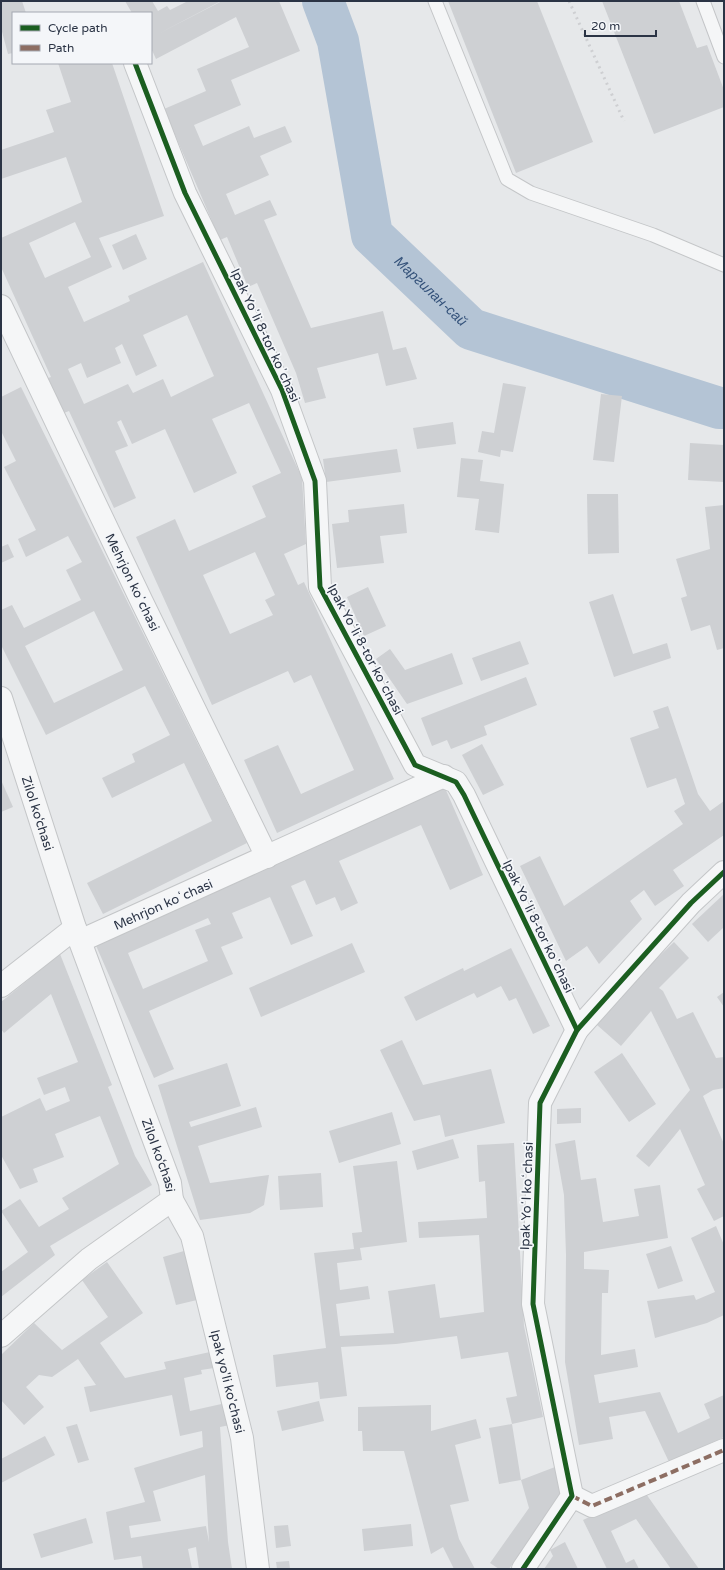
<svg xmlns="http://www.w3.org/2000/svg" width="725" height="1570" font-family="'Varela Round',sans-serif">
<style>
.lines{fill:none;stroke-linecap:round;stroke-linejoin:round}
.river{stroke:#b4c4d5;stroke-width:42}
.building{fill:#ced0d3;fill-rule:evenodd}
.service-casing{stroke:#c4c6c8;stroke-width:15}
.minor-casing{stroke:#c4c6c8;stroke-width:24}
.tertiary-casing{stroke:#c4c6c8;stroke-width:24}
.service{stroke:#f5f6f7;stroke-width:13}
.minor{stroke:#f5f6f7;stroke-width:22}
.tertiary{stroke:#f5f6f7;stroke-width:22}
.rail{stroke:#cecfd2;stroke-width:3;stroke-dasharray:2 4;stroke-linecap:butt}
.quiet{stroke:#8d6e63;stroke-width:4;stroke-dasharray:8 4;stroke-linecap:butt}
.cycleway-casing{stroke:#f4f6f9;stroke-width:8}
.cycleway{stroke:#1b5e20;stroke-width:5}
.labels{text-anchor:middle;stroke-width:3.5;stroke-linejoin:round;paint-order:stroke}
.street-label{font-size:13px;fill:#2b3445;stroke:#f4f6f9}
.water-label{font-size:14px;font-style:italic;fill:#34527a;stroke:#f4f6f9}
</style>
<rect width="100%" height="100%" fill="#e6e8ea"/>
<g class="lines">
<path class="river" id="s1" d="M323 1 338 41 372 235 471 329 719 408H724"/>
</g>
<g class="building">
<path d="M1 1H22L26 13H13V53L8 54 1 28Z"/>
<path d="M125 1H152L158 11 167 6 170 10 188 1H221L158 34 222 1H279L300 51 231 80 241 105 194 125 203 146 249 126 254 138 285 126 292 142 260 156 269 175 226 194 235 215 270 200 277 215 264 220 311 328 383 311 393 350 406 347 417 379 386 386 378 353 317 368 326 398 305 403 296 373 257 283 248 287 227 237 220 240 164 109 206 91 197 69 249 47 236 17 156 59 151 48V13H132Z"/>
<path d="M448 1H537L593 142 516 173Z"/>
<path d="M602 1H679L697 48 707 45 724 90V107L654 134Z"/>
<path d="M58 63H112L164 216 99 238 112 267 68 287 84 322 130 301 128 296 203 262 302 478 306 544 284 554 298 585 304 582 394 779 277 833 244 760 278 745 301 794 354 770 311 675 294 683 288 671 212 705 136 537 175 519 189 551 266 517 252 486 281 473 249 403 212 419 237 473 194 493 165 429 132 444 121 420 117 422 128 446 115 451 136 498 114 508 69 411 64 413 48 378 51 377 1 267V238L82 202 66 157 1 179V150L54 132 46 110 71 102ZM75 222 91 257 45 278 29 243ZM187 315 214 376 171 397 163 379 133 393 128 384 84 404 68 369 81 363 87 378 121 363 115 348 122 344 136 376 157 366 143 335ZM255 552 275 595 265 600 273 615 230 634 203 575Z"/>
<path d="M136 234 147 259 123 270 112 245Z"/>
<path d="M503 383 526 387 513 452 501 450 500 457 478 452 482 431 494 433Z"/>
<path d="M21 387 247 843 103 914 87 883 212 821 184 763 112 798 102 778 135 762 132 754 170 735 145 686 46 735 1 645V610L12 605 24 628 81 600 66 570 82 562 68 536 26 557 18 539 36 530 4 467 16 461 1 431V397ZM94 611 123 670 54 703 25 646Z"/>
<path d="M601 394 622 396 614 462 593 460Z"/>
<path d="M453 422 456 444 417 449 413 428Z"/>
<path d="M690 443 724 445V482L688 480Z"/>
<path d="M397 449 401 472 326 482 323 459Z"/>
<path d="M461 458 483 460 480 481 504 484 499 533 475 530 479 499 457 497Z"/>
<path d="M587 494H618L619 553 588 554Z"/>
<path d="M404 504 407 533 380 536 384 563 337 568 332 524 349 522 348 510Z"/>
<path d="M724 505V648L717 650 710 625 691 631 681 598 687 596 676 559 710 549 705 507Z"/>
<path d="M8 544 14 557 1 563V547Z"/>
<path d="M368 587 386 626 364 636 347 597Z"/>
<path d="M613 594 633 654 667 643 671 658 614 677 589 602Z"/>
<path d="M520 641 529 664 481 681 472 658Z"/>
<path d="M390 649 405 670 452 653 463 684 407 704 376 659Z"/>
<path d="M526 677 537 705 484 726 487 735 451 749 447 740 432 746 421 718Z"/>
<path d="M668 706 698 794 710 811 724 801V835L673 870 684 886 655 906 644 890 630 901 642 919 599 964 587 946 566 961 520 866 540 856 564 906 683 824 674 811 685 804 676 778 647 788 630 738 659 728 653 711Z"/>
<path d="M482 744 504 785 483 795 462 755Z"/>
<path d="M1 780 13 807 1 812Z"/>
<path d="M445 788 483 875 450 890 421 825 339 861 358 903 341 911 335 897 316 905 305 880 291 886 313 936 291 945 270 897 232 913 243 938 221 947 233 974 149 1011 174 1069 154 1078 94 941ZM208 918 211 924 195 930 208 961 143 989 128 953Z"/>
<path d="M724 894V927L708 942 692 924Z"/>
<path d="M674 942 689 958 659 988 663 991 677 1019 693 1012 716 1058 724 1057V1088L713 1090 703 1096 724 1144V1216L714 1221 697 1189 705 1185 680 1129 649 1167 636 1156 690 1090 651 1011 621 1046 597 1025 642 973Z"/>
<path d="M352 943 365 972 261 1017 249 988Z"/>
<path d="M511 948 550 1026 533 1034 516 998 509 1001 501 986 477 998 474 993 416 1021 404 997 463 968 464 971Z"/>
<path d="M60 954 112 1085 108 1087 135 1156 152 1185 50 1246 55 1255 1 1297V1272L28 1252 1 1211 20 1199 39 1227 69 1209 62 1198 119 1164 100 1116 55 1134 64 1157 33 1169 38 1182 20 1189 1 1155V1117L40 1098 46 1111 70 1101 65 1087 44 1095 37 1078 78 1062 51 994 4 1033 1 1029V1002Z"/>
<path d="M724 992V1007L717 997Z"/>
<path d="M402 1040 423 1085 491 1069 505 1123 445 1137 440 1115 414 1121 380 1050Z"/>
<path d="M622 1053 656 1104 629 1122 594 1072Z"/>
<path d="M227 1063 241 1106 189 1122 191 1127 256 1107 262 1127 198 1146 210 1183 269 1175 264 1205 250 1213 200 1220 158 1085Z"/>
<path d="M581 1108V1123L557 1124V1109Z"/>
<path d="M392 1112 401 1144 339 1163 329 1131Z"/>
<path d="M453 1139 459 1158 417 1170 412 1151Z"/>
<path d="M575 1140 581 1180 596 1178 603 1222 639 1216 634 1189 660 1185 668 1238 584 1252V1269L609 1270 608 1293H602L601 1355 635 1349 638 1367 594 1375 599 1403 660 1392 678 1433 710 1418 704 1404 724 1395V1437L669 1462 645 1411 609 1417 613 1439 579 1445 565 1362 566 1255 564 1195 555 1144Z"/>
<path d="M514 1143 524 1326 543 1417 512 1424 521 1480 499 1484 489 1428 512 1424 506 1398 517 1396 508 1352 461 1359 457 1336 396 1344 341 1347 347 1396 320 1399 318 1382 276 1387 273 1355 326 1348 314 1253 354 1249 352 1233 362 1232 353 1166 397 1161 407 1242 360 1248 362 1260 337 1263 340 1290 368 1286 370 1299 336 1304 340 1336 394 1333 388 1291 435 1284 440 1318 484 1312 479 1235 419 1238 418 1222 487 1218 485 1181 479 1182 477 1145Z"/>
<path d="M321 1173 323 1207 280 1210 278 1176Z"/>
<path d="M716 1226 724 1245V1315L707 1323 655 1338 647 1301 694 1295 696 1300 715 1292 691 1238Z"/>
<path d="M671 1246 683 1281 658 1289 646 1254Z"/>
<path d="M184 1251 197 1300 176 1305 163 1257Z"/>
<path d="M107 1262 143 1313 100 1343 125 1378 166 1369 164 1362 210 1352 214 1368 201 1370 202 1374 184 1378 190 1411 226 1403 230 1425 220 1427 228 1542 232 1569H199L196 1547 188 1549 192 1569H143L141 1556 114 1560 106 1512 145 1502 134 1468 203 1447 202 1431 180 1436 172 1395 90 1412 84 1387 96 1385 78 1359 52 1377 39 1375 26 1387 44 1407 24 1425 1 1400V1355L34 1323 62 1350 108 1317 82 1280ZM205 1475 209 1542 206 1526 131 1538 129 1526 161 1521 153 1491Z"/>
<path d="M319 1401 324 1421 282 1431 277 1411Z"/>
<path d="M431 1405V1431L476 1419 481 1438 455 1445 469 1501 450 1505 459 1539 475 1569H454L443 1547 431 1554 404 1451H363L362 1431H358V1407Z"/>
<path d="M77 1424 89 1460 78 1463 66 1427Z"/>
<path d="M45 1436 55 1455 1 1483V1459Z"/>
<path d="M555 1467 560 1495 509 1569H499L490 1563 529 1508 521 1480Z"/>
<path d="M644 1491 699 1569H671L636 1519 611 1531 626 1563 634 1559 639 1569H607L583 1520Z"/>
<path d="M86 1518 93 1543 41 1558 33 1534Z"/>
<path d="M411 1524 413 1546 364 1551 362 1529Z"/>
<path d="M288 1525 291 1546 276 1548 274 1526Z"/>
<path d="M565 1542 578 1569H544L553 1556 550 1550Z"/>
<path d="M289 1561 290 1569H277L276 1562Z"/>
</g>
<g class="lines">
<g class="service-casing">
<g id="service">
<path d="M435 1 507 179 531 193 653 235 724 265"/>
<path d="M703 1 724 57"/>
</g>
</g>
<g class="minor-casing">
<g id="minor">
<path d="M135 63 185 193 282 390 315 481 320 587 415 765 456 782 464 795 577 1030"/>
<path d="M1 306 142 602 267 857"/>
<path id="s2" d="M1 698 75 928 170 1183 172 1200 89 1259 1 1336"/>
<path d="M80 941 444 776"/>
<path d="M1 986 75 928"/>
<path id="s3" d="M172 1200 192 1236 242 1438 258 1569"/>
<path d="M572 1496 592 1506 724 1450"/>
</g>
</g>
<g class="tertiary-casing">
<path id="tertiary" d="M523 1569 572 1496 533 1304 540 1103 577 1030 691 903 724 872"/>
</g>
<use href="#service" class="service"/>
<use href="#minor" class="minor"/>
<use href="#tertiary" class="tertiary"/>
<path class="rail" d="M569 1 624 121"/>
<path class="quiet" d="M572 1496 592 1506 724 1450"/>
<g class="cycleway-casing">
<g id="cycleway">
<path d="M135 63 185 193 282 390 315 481 320 587 415 765 456 782 464 795 577 1030"/>
<path d="M523 1569 572 1496 533 1304 540 1103 577 1030 691 903 724 872"/>
</g>
</g>
<use href="#cycleway" class="cycleway"/>
</g>
<g class="labels">
<g class="street-label">
<text transform="translate(266 335) rotate(65)" y="5">Ipak Yoʻli 8-tor koʼchasi</text>
<text transform="translate(133 582) rotate(64)" y="5">Mehrjon koʻchasi</text>
<text transform="translate(366 649) rotate(62)" y="5">Ipak Yoʻli 8-tor koʼchasi</text>
<text dy="5" stroke="none"><textPath href="#s2" startOffset="121">Zilol ko‘chasi</textPath></text>
<text transform="translate(163 904) rotate(-24)" y="5">Mehrjon koʻchasi</text>
<text transform="translate(539 926) rotate(64)" y="5">Ipak Yoʻli 8-tor koʼchasi</text>
<text dy="5" stroke="none"><textPath href="#s2" startOffset="484">Zilol ko‘chasi</textPath></text>
<text transform="translate(526 1196) rotate(-88)" y="5">Ipak Yoʻl koʻchasi</text>
<text dy="5" stroke="none"><textPath href="#s3" startOffset="191">Ipak yo'li ko'chasi</textPath></text>
</g>
<g class="water-label">
<text dy="5" stroke="none"><textPath href="#s1" startOffset="321">Маргилан-сай</textPath></text>
</g>
</g>
<rect width="725" height="1570" fill="none" stroke="#2b3445" stroke-width="4"/>
<rect x="12" y="12" width="140" height="52" fill="#f4f6f9" stroke="#a4a8b1"/>
<rect x="20" y="25" width="20" height="6" fill="#1b5e20" stroke="#a4a8b1"/>
<text x="48" y="32" font-size="12" fill="#2b3445">Cycle path</text>
<rect x="20" y="45" width="20" height="6" fill="#8d6e63" stroke="#a4a8b1"/>
<text x="48" y="52" font-size="12" fill="#2b3445">Path</text>
<path d="M585 30v6h71v-6" fill="none" stroke="#2b3445" stroke-width="2"/>
<text x="591" y="30" font-size="12" fill="#2b3445" stroke="#f4f6f9" stroke-width="3" paint-order="stroke">20 m</text>
</svg>
